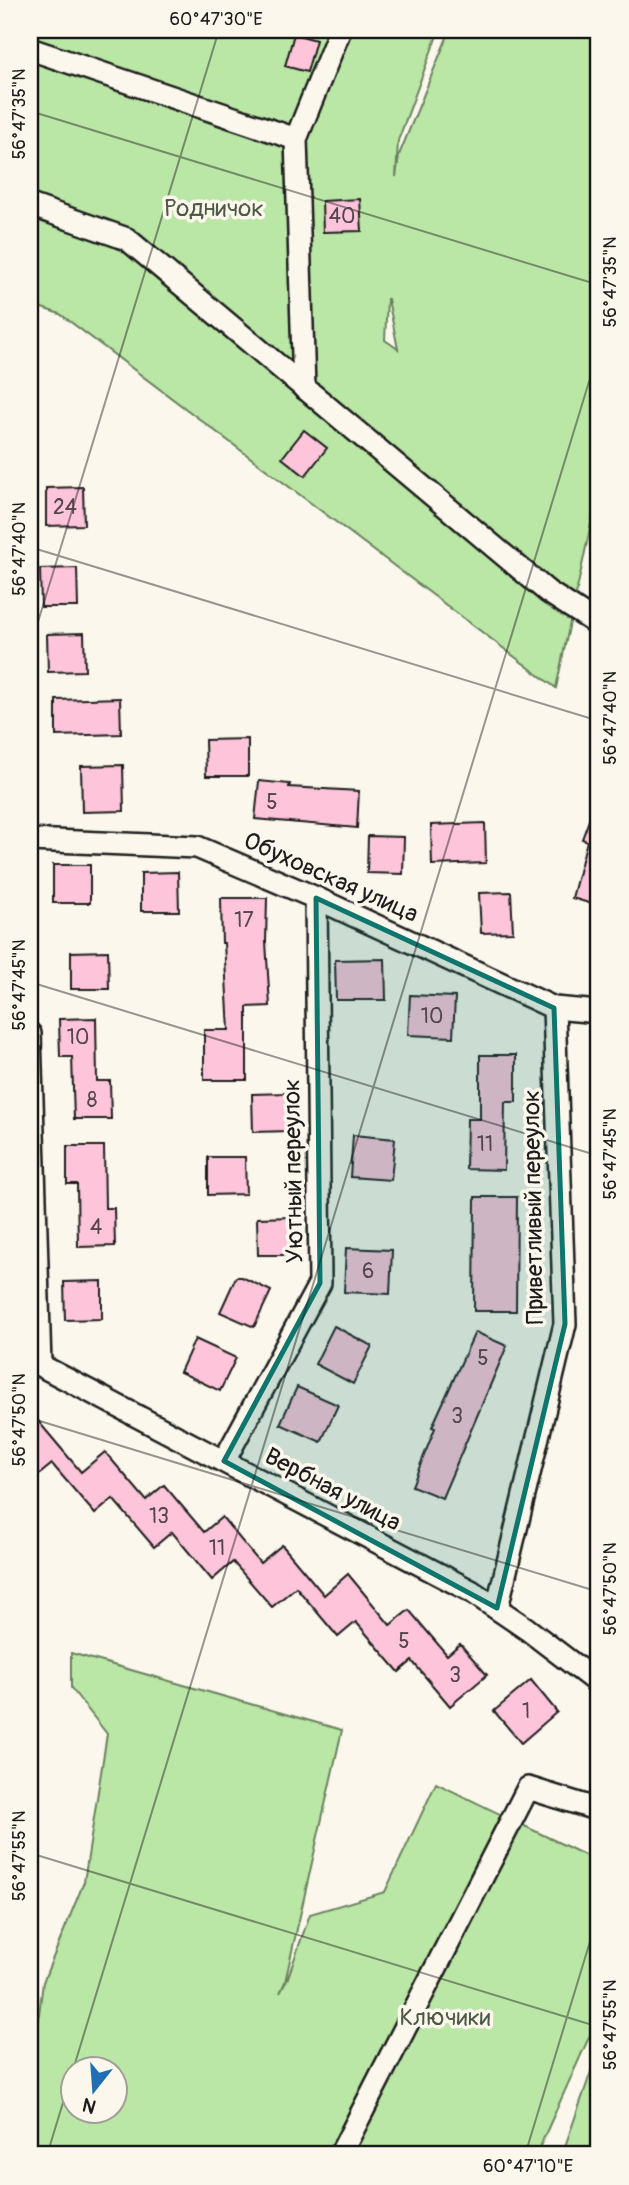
<svg xmlns="http://www.w3.org/2000/svg" width="629" height="2185" font-family="Pangolin,sans-serif">
<style>
.green{fill:#bae7a5;stroke:#6b8260;stroke-width:2;fill-rule:evenodd}
.building{fill:#fec5da;stroke:#1c1c1c;stroke-width:2}
.lines{fill:none;stroke-linecap:round;stroke-linejoin:round}
.minor-casing{stroke:#1c1c1c;stroke-width:26}
.minor{stroke:#fbf7ec;stroke-width:21}
.marked{fill:#0f766e;fill-opacity:0.2;stroke:#0f766e;stroke-width:5;stroke-linejoin:round}
.ticks{fill:none;stroke:#1c1c1c;stroke-width:2;stroke-opacity:0.45}
.labels{text-anchor:middle;stroke-width:7;stroke-linejoin:round;paint-order:stroke}
.number-label{font-size:21px;fill:#54464c}
.park-label{font-size:24px;fill:#4b5945;stroke:#fbf7ec}
.street-label{font-size:24px;fill:#1c1c1c;stroke:#fbf7ec}
.neatline{fill:none;stroke:#1c1c1c;stroke-width:2.5}
.ticks-label{font-size:18px;text-anchor:middle;fill:#1c1c1c}
</style>
<rect width="100%" height="100%" fill="#fbf7ec"/>
<filter id="ink" filterUnits="userSpaceOnUse"><feTurbulence type="fractalNoise" baseFrequency=".0143" numOctaves="2"/><feDisplacementMap in="SourceGraphic" scale="14" xChannelSelector="R" yChannelSelector="G"/><feConvolveMatrix kernelMatrix="1 2 1 2 8 2 1 2 1" color-interpolation-filters="sRGB"/></filter>
<g filter="url(#ink)">
<g class="green">
<path d="M30 30H439L398 141 396 177 399 155 450 30H599V486L556 688 60 314 30 304ZM387 299H388L398 349 385 340Z"/>
<path d="M71 1653 342 1730 285 1982 280 1993 287 1980 310 1914 385 1892 436 1783 599 1862V2015L536 2155H30V2087L43 1982 84 1882 107 1734 71 1688ZM74 2070H116V2112H74Z"/>
<path d="M599 2049V2155H562Z"/>
</g>
<g class="building">
<path d="M294 34 316 40 307 72 285 66Z"/>
<path d="M360 199 362 231 323 232 322 201Z"/>
<path d="M304 430 327 448 305 476 282 458Z"/>
<path d="M83 487 84 525 46 526V488Z"/>
<path d="M77 568 78 607H41L40 569Z"/>
<path d="M84 633 85 671 48 672 47 634Z"/>
<path d="M120 698 121 734 56 736V700Z"/>
<path d="M248 739V776H206L205 740Z"/>
<path d="M123 765 124 811 82 812 81 766Z"/>
<path d="M259 781 290 784 289 787 359 791 357 828 255 819Z"/>
<path d="M598 796H599V906L572 898 587 841 582 839Z"/>
<path d="M485 823 486 863 432 865 431 825Z"/>
<path d="M368 836 404 837 403 874 367 873Z"/>
<rect x="53" y="865" width="37" height="38"/>
<path d="M178 872 179 911H141V873Z"/>
<path d="M511 892 513 932 481 933 479 893Z"/>
<path d="M221 898H267L266 942 270 1006 247 1007V1080H204V1030H229L224 943H222Z"/>
<path d="M108 951 109 989H71V952Z"/>
<path d="M385 959 386 1000H336L335 960Z"/>
<path d="M410 995 455 997 453 1037 408 1035Z"/>
<path d="M96 1018 97 1081H110L111 1119H74L72 1057H60L59 1019Z"/>
<path d="M480 1055H516V1102H505L504 1170 466 1169 467 1119H480Z"/>
<path d="M289 1093 290 1131 253 1132 252 1094Z"/>
<path d="M353 1135 395 1139 391 1180 350 1177Z"/>
<path d="M67 1146H104L105 1208H114L115 1246 78 1247 77 1184H67Z"/>
<path d="M208 1157H245L246 1194 208 1195Z"/>
<path d="M475 1197H517L516 1311H474Z"/>
<path d="M295 1217V1255H258L257 1218Z"/>
<path d="M346 1248 392 1250 390 1294 344 1292Z"/>
<path d="M236 1277H242L271 1291 254 1327 220 1312Z"/>
<path d="M102 1281V1319L65 1320 64 1282Z"/>
<path d="M334 1326 372 1346 353 1384 315 1364Z"/>
<path d="M475 1332 507 1346 442 1498 412 1486 435 1428 432 1427Z"/>
<path d="M195 1339 236 1358 220 1391 180 1372Z"/>
<path d="M297 1387 338 1405 321 1442 280 1424Z"/>
<path d="M38 1421 81 1472 105 1452 146 1500 164 1485 204 1532 222 1517 260 1563 282 1545 324 1595 348 1574 390 1625 409 1610 447 1655 460 1644 487 1675 450 1706 412 1661 399 1672 356 1622 338 1637 296 1587 272 1607 233 1562 212 1580 172 1532 154 1547 113 1499 95 1514 52 1464 30 1482V1428Z"/>
<path d="M531 1680 557 1712 521 1743 494 1711Z"/>
</g>
<g class="lines">
<g class="minor-casing">
<g id="minor">
<path d="M30 49 296 139"/>
<path d="M30 205 127 239 548 592 599 625"/>
<path d="M304 388 296 139 340 30"/>
<path d="M30 840 197 847 316 898 554 1008 599 1012"/>
<path d="M30 1034 40 1365"/>
<path d="M30 1360 471 1591 527 1629 599 1684"/>
<path d="M224 1461 320 1283 316 898"/>
<path d="M497 1608 565 1324 554 1008"/>
<path d="M340 2155 528 1788 599 1810"/>
</g>
</g>
<use href="#minor" class="minor"/>
</g>
</g>
<path class="marked" d="M316 898 554 1008 565 1324 497 1608 224 1461 320 1283Z"/>
<path class="ticks" d="M30 111 599 285M30 547 599 721M30 648 219 30M30 982 599 1156M30 1418 599 1592M30 1853 599 2027M47 2155 599 349M525 2155 599 1912"/>
<g class="labels">
<g class="number-label">
<text x="342" y="223">40</text>
<text x="65" y="514">24</text>
<text x="272" y="809">5</text>
<text x="244" y="927">17</text>
<text x="432" y="1023">10</text>
<text x="78" y="1044">10</text>
<text x="92" y="1107">8</text>
<text x="485" y="1151">11</text>
<text x="96" y="1234">4</text>
<text x="368" y="1278">6</text>
<text x="483" y="1365">5</text>
<text x="457" y="1423">3</text>
<text x="159" y="1523">13</text>
<text x="217" y="1555">11</text>
<text x="404" y="1648">5</text>
<text x="455" y="1682">3</text>
<text x="526" y="1718">1</text>
</g>
<g class="park-label">
<text x="214" y="216">Родничок</text>
<text x="445" y="2025">Ключики</text>
</g>
<g class="street-label">
<text transform="translate(331 877) rotate(24)" y="8">Обуховская улица</text>
<text transform="translate(293 1171) rotate(-91)" y="8">Уютный переулок</text>
<text transform="translate(533 1207) rotate(-91)" y="8">Приветливый переулок</text>
<text transform="translate(333 1489) rotate(28)" y="8">Вербная улица</text>
</g>
</g>
<rect width="629" height="2185" fill="none" stroke="#fbf7ec" stroke-width="77"/>
<g transform="translate(94 2090) rotate(197)"><circle r="33" fill="#fbf7ec" stroke="#a29f99" stroke-width="2"/>
<path d="M0-5L12 26L0 18L-12 26Z" fill="#1f6fb2"/>
<text y="-10" font-size="19" font-weight="bold" text-anchor="middle" fill="#1c1c1c">N</text>
</g>
<rect x="38" y="38" width="552" height="2108" class="neatline"/>
<g class="ticks-label">
<text x="216" y="25">60°47'30"E</text>
<text transform="translate(19 114) rotate(-90)" y="6">56°47'35"N</text>
<text transform="translate(610 282) rotate(-90)" y="6">56°47'35"N</text>
<text transform="translate(19 549) rotate(-90)" y="6">56°47'40"N</text>
<text transform="translate(610 718) rotate(-90)" y="6">56°47'40"N</text>
<text transform="translate(19 985) rotate(-90)" y="6">56°47'45"N</text>
<text transform="translate(610 1154) rotate(-90)" y="6">56°47'45"N</text>
<text transform="translate(19 1420) rotate(-90)" y="6">56°47'50"N</text>
<text transform="translate(610 1589) rotate(-90)" y="6">56°47'50"N</text>
<text transform="translate(19 1856) rotate(-90)" y="6">56°47'55"N</text>
<text transform="translate(610 2025) rotate(-90)" y="6">56°47'55"N</text>
<text x="528" y="2172">60°47'10"E</text>
</g>
</svg>
